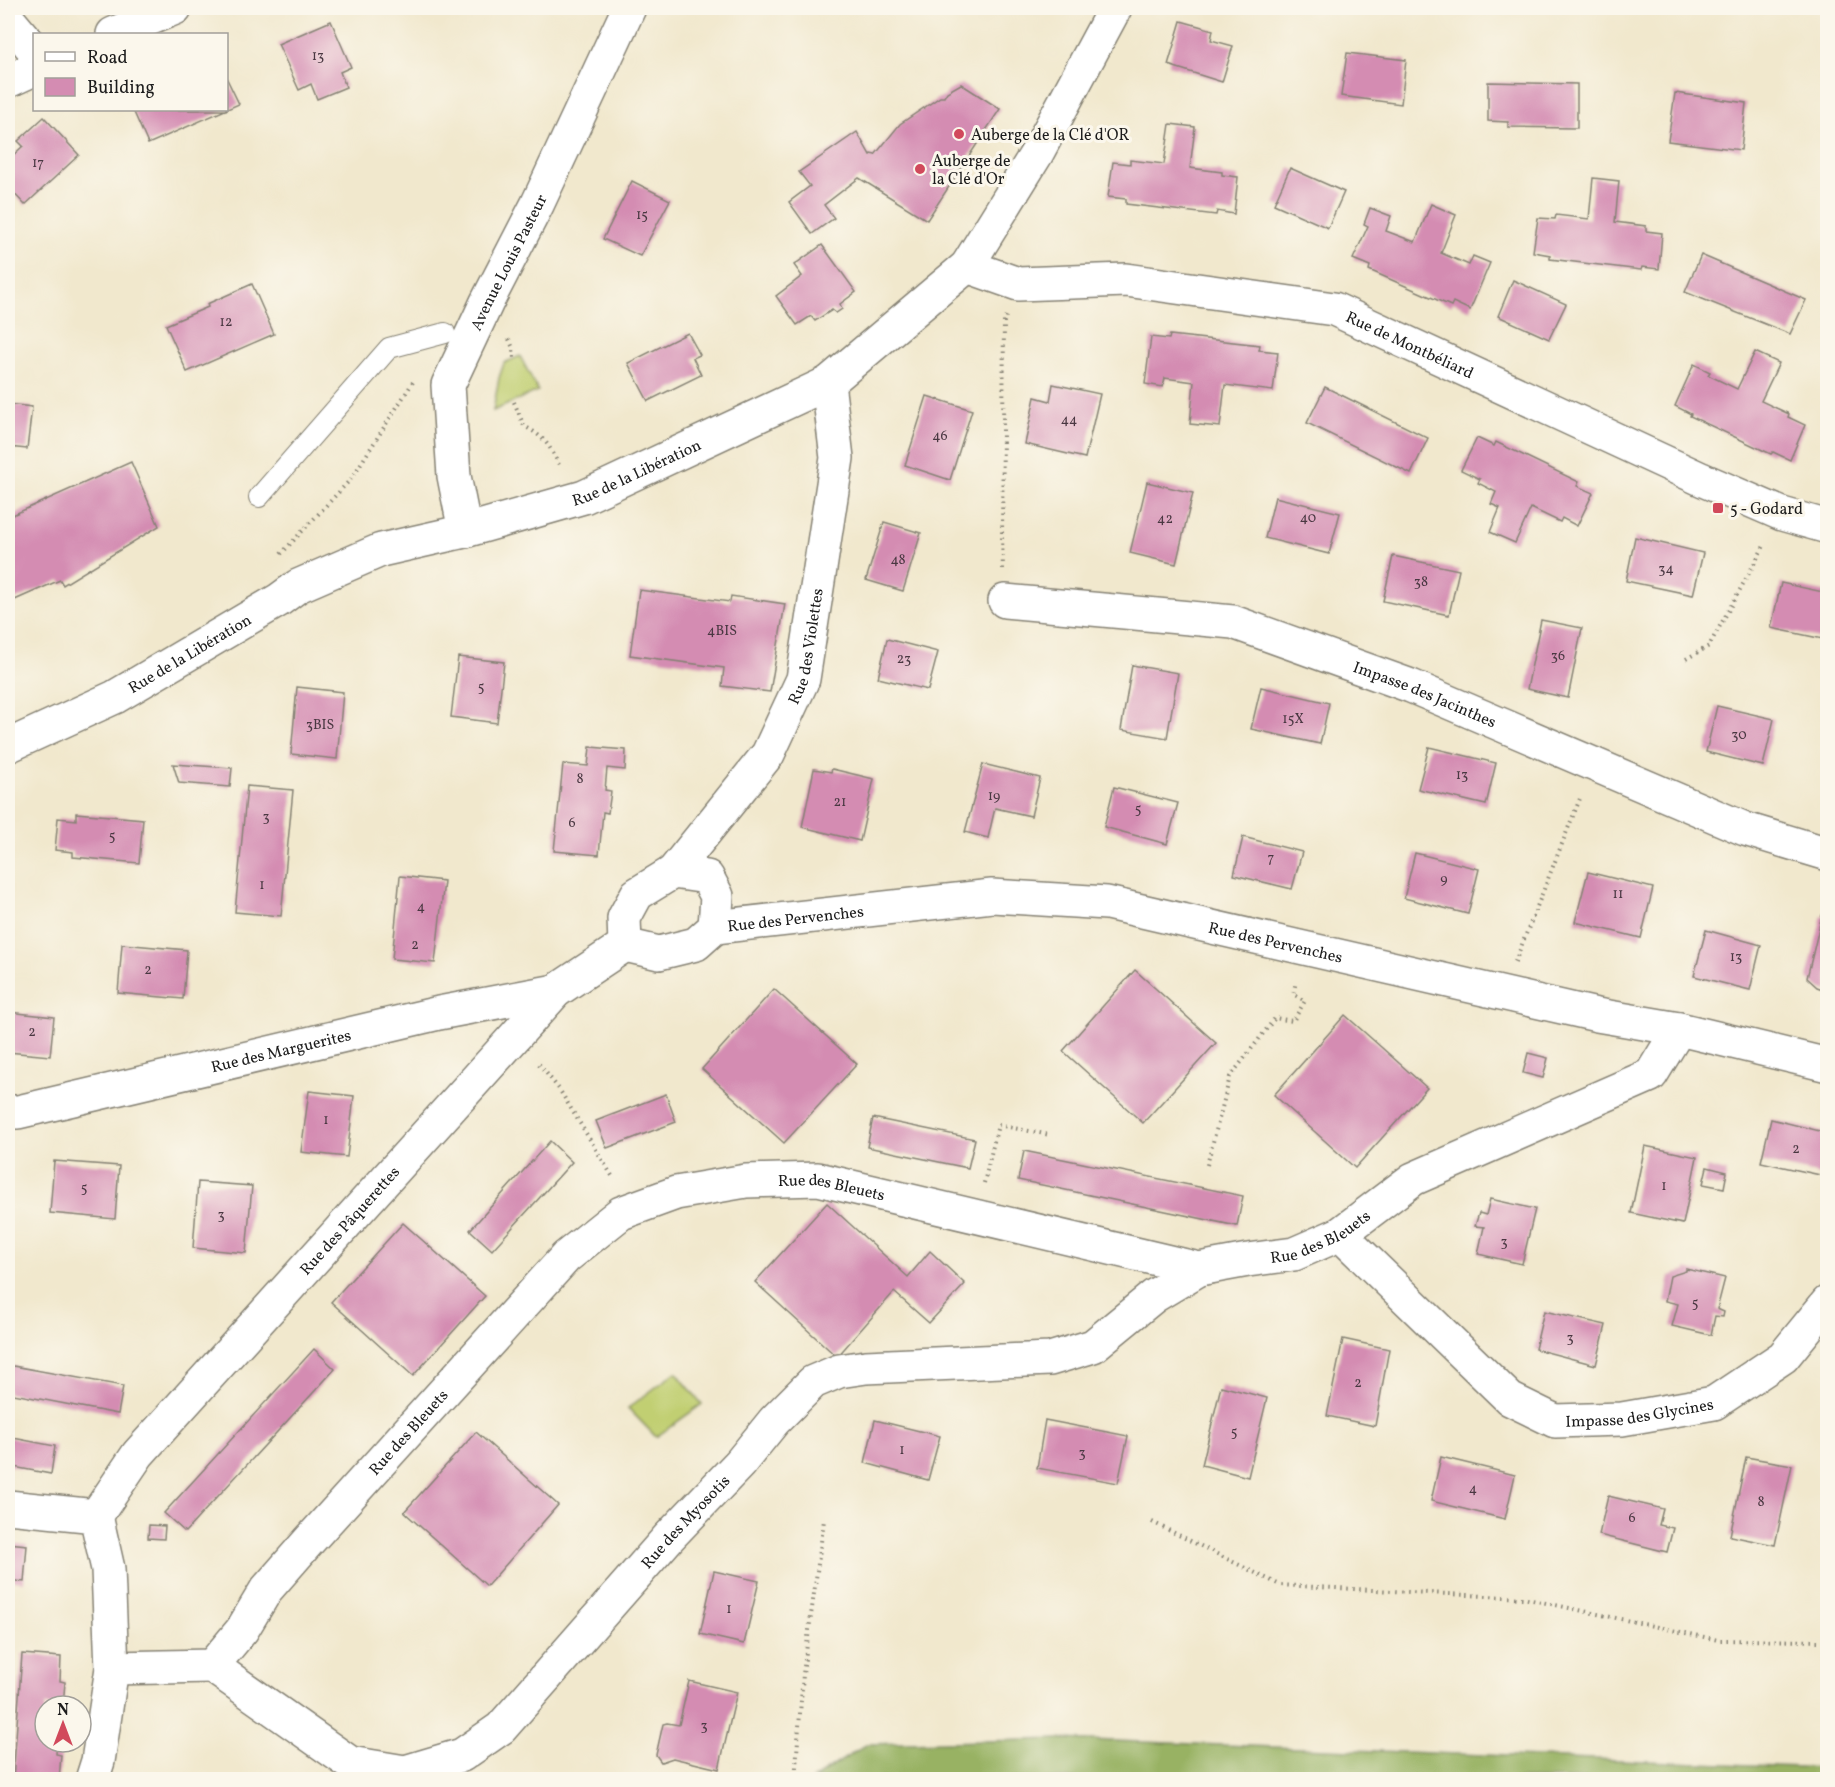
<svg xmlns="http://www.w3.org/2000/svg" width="1835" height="1787" font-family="Vollkorn,serif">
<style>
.green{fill:#c1cf72;stroke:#6e7647;stroke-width:1.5}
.forest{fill:#98b264;stroke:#5a6740;stroke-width:1.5}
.building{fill:#d48cb2}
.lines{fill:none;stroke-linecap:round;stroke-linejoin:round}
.lane-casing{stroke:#868274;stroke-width:22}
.street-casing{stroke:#868274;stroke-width:36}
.secondary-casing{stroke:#868274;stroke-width:36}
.path{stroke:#868274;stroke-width:4;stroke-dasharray:1.5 4.5;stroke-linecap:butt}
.lane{stroke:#fff;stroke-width:20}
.street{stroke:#fff;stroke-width:33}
.secondary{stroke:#fff;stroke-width:33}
.poi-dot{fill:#d1495b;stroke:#fbf7ec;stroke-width:2}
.labels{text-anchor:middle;stroke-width:6;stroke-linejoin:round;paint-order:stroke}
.number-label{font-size:14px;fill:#4a3842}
.poi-label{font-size:16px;fill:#1c1c1c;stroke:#fbf7ec;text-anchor:start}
.street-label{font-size:16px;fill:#1c1c1c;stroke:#fbf7ec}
</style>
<rect width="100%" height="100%" fill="#fbf7ec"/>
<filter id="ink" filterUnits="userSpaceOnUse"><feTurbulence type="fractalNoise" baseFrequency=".0167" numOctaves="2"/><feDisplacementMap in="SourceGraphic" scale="12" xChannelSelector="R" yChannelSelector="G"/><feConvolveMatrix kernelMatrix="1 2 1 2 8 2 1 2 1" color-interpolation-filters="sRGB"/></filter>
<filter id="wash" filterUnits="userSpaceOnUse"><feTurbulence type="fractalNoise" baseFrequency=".008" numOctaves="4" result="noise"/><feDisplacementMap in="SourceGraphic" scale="24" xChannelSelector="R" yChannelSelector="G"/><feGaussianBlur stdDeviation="1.35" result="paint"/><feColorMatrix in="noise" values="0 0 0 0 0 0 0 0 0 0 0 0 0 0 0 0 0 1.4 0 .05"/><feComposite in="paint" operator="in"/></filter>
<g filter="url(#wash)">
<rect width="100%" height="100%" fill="#f1e8cd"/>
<g class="green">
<path d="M520 356 538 391 493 411 499 378 504 363Z"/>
<path d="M676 1372 702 1404 656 1437 628 1408Z"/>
</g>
<path class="forest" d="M1062 1739 1827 1768V1779H813L867 1744Z"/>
<g id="blocks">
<g class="building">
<rect x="488" y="8" width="42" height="2"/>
<path d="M331 21 351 67 340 72 346 87 317 99 311 84 299 90 278 44Z"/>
<path d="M1181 21 1213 30 1211 40 1233 46 1222 82 1168 65Z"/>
<path d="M1347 53 1406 60 1401 104 1341 96Z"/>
<path d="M226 77 239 104 148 144 133 110H226Z"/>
<path d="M1488 82 1577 84V128L1508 127V122L1488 121Z"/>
<path d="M961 84 1000 109 927 220 859 178 824 205 834 218 812 234 789 202 810 186 799 172 857 132 870 155 871 154 875 155 900 124 940 97H944L947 92Z"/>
<path d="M1675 93 1746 103 1741 150 1668 141Z"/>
<path d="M44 117 79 155 25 205 8 187V160L23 146 18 141Z"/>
<path d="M1170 124 1195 127 1190 168 1222 172V175L1238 177 1234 214 1217 211 1216 215 1126 204V199L1108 197 1113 162 1130 164V160L1164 164Z"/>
<path d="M1290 168 1344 192 1328 228 1274 204Z"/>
<path d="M1593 178 1619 181 1615 222 1646 226V231L1662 233 1659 269 1642 267 1641 270 1550 259V255L1533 252 1538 218 1555 219 1556 215 1589 219Z"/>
<path d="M632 181 670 200 640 256 603 239Z"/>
<path d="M1431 204 1456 215 1441 253 1469 265 1473 256 1490 263 1470 310 1453 302 1451 306 1369 270 1370 266 1353 259 1368 226 1364 224 1370 208 1391 216 1386 231 1415 242Z"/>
<path d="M822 245 856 292 840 304 842 309 836 313 832 310 815 321 811 316 797 325 776 296 802 276 794 265Z"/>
<path d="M1701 255 1806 300 1790 334 1685 292Z"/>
<path d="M1513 280 1566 304 1549 339 1498 316Z"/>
<path d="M252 284 274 334 187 372 166 325 208 307 207 304Z"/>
<path d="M688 333 700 355 693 358 701 375 648 401 628 363Z"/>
<path d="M1170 335 1260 345 1259 350 1278 352 1273 391 1225 385 1220 427 1190 424 1194 382 1165 378 1163 387 1145 384 1151 337 1169 339Z"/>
<path d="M1755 352 1779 363 1761 401 1789 414 1788 417 1805 425 1790 460 1773 452 1771 454 1690 416 1691 414 1675 406 1694 364 1710 372 1708 375 1737 389Z"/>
<path d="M1053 384 1100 394 1085 458 1025 444 1035 397 1050 401Z"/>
<path d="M1325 387 1428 438 1411 474 1307 423Z"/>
<path d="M927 396 972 410 950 480 905 465Z"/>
<path d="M8 404 32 407 27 449 8 447Z"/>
<path d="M1477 438 1494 446 1496 442 1579 482 1577 486 1593 493 1577 526 1562 518 1560 522 1531 508 1515 543 1490 532 1500 508 1491 504 1496 492 1478 483 1480 479 1461 470Z"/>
<path d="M131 462 159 526 63 585 60 580 8 603V517Z"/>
<path d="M1147 482 1193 493 1176 564 1130 553Z"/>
<path d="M1275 497 1340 513 1329 554 1265 538Z"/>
<path d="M884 522 921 533 903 591 866 580Z"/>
<path d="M1635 537 1703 553 1693 595 1626 581Z"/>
<path d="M1393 556 1459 570 1449 615 1383 601Z"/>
<path d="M1781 583 1828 593V640L1771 628Z"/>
<path d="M639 590 730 602 731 596 785 604 770 692 722 686 724 668 630 655Z"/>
<path d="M1541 620 1582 628 1568 698 1527 689Z"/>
<path d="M887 639 938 652 928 690 878 678Z"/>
<path d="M458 657 504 662 497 723 451 717Z"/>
<path d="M1132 665 1178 673 1167 738 1121 730Z"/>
<path d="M297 687 343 692 337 759 291 754Z"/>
<path d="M1261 687 1329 703 1320 744 1251 729Z"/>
<path d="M1717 706 1774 719 1763 766 1706 752Z"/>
<path d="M590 747 626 750 625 770 607 768 605 790 611 791 608 813 603 812 599 855 554 851 563 764 588 766Z"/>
<path d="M1429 747 1496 763 1486 805 1418 789Z"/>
<path d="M173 764 232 768 230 787 179 783Z"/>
<path d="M983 764 1040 778 1031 816 995 808 988 838 965 832Z"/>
<path d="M814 769 831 772 832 769 874 779 860 841 802 827Z"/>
<path d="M247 786 293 790 281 916 235 912Z"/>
<path d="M1114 787 1178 803 1167 844 1104 827Z"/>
<path d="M76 813 143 819 139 863 73 857V852L55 850 58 818 76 820Z"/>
<path d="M1243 837 1302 852 1292 889 1234 875Z"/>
<path d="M1415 853 1479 869 1468 914 1404 898Z"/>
<path d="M1588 872 1653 888 1641 938 1575 922Z"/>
<path d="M400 876 444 881 435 963 392 959Z"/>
<path d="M1822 915 1828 917V991L1817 987 1807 978Z"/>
<path d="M1706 930 1761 945 1750 990 1694 976Z"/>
<path d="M122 944 187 950 183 999 118 993Z"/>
<path d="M1135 970 1216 1043 1143 1123 1063 1051Z"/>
<path d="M774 989 857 1064 784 1143 702 1069Z"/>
<path d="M8 1012 54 1017 50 1056 8 1052Z"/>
<path d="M1345 1015 1427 1088 1355 1168 1274 1095Z"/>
<path d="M1528 1053 1548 1058 1543 1078 1523 1073Z"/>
<path d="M309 1091 354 1096 347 1157 301 1152Z"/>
<path d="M666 1094 676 1122 607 1148 596 1121Z"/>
<path d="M873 1118 975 1139 968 1168 867 1147Z"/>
<path d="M1771 1119 1828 1133V1164L1825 1176 1761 1162Z"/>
<path d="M550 1141 572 1162 492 1250 470 1230Z"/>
<path d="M1645 1146 1697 1157 1683 1224 1631 1213Z"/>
<path d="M1024 1151 1243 1196 1237 1226 1018 1180Z"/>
<path d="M54 1161 119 1166 115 1219 50 1213Z"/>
<path d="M1707 1167 1727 1172 1724 1188 1703 1184Z"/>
<path d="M198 1182 252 1186 246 1253 193 1248Z"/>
<path d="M1490 1199 1535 1209 1522 1264 1478 1254 1484 1227 1475 1226 1479 1213 1486 1215Z"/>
<path d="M827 1203 908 1277 930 1251 965 1284 929 1323 894 1292 837 1357 755 1282Z"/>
<path d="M403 1223 485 1296 413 1376 331 1302Z"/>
<path d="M1686 1269 1725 1278 1717 1309 1724 1312 1723 1317 1715 1316 1711 1335 1672 1326 1678 1304 1665 1301 1670 1276 1686 1271Z"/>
<path d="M1544 1311 1606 1325 1596 1365 1535 1349Z"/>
<path d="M1343 1339 1389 1349 1375 1426 1327 1416Z"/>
<path d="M314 1349 335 1369 185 1532 164 1513Z"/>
<path d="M8 1365 123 1386 118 1414 8 1393Z"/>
<path d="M1221 1386 1267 1398 1248 1477 1202 1465Z"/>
<path d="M875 1420 940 1436 928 1480 865 1463Z"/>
<path d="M1045 1420 1128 1436 1118 1483 1037 1468Z"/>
<path d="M476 1432 558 1505 487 1586 404 1512Z"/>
<path d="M8 1437 55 1446 51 1474 8 1466Z"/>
<path d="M1441 1457 1515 1475 1505 1519 1431 1501Z"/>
<path d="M1746 1457 1792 1465 1775 1545 1730 1536Z"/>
<path d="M1608 1496 1663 1509 1659 1525 1673 1528 1667 1552 1599 1535Z"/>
<path d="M149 1525 165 1526 164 1539 148 1538Z"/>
<path d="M8 1543 27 1545 24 1582 8 1580Z"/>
<path d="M714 1571 759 1581 744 1644 700 1634Z"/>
<path d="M22 1654 61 1657 60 1681 65 1682 63 1706H45V1742H57L56 1754 61 1755 59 1780H13Z"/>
<path d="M689 1681 737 1692 719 1769 673 1758 661 1762 656 1755 663 1724 667 1723 679 1725Z"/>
</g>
</g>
</g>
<g filter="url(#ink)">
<use href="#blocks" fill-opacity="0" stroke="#868274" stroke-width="1.5"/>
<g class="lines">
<g class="lane-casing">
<path id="lane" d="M259 497 389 348 445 333"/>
</g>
<g class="street-casing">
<g id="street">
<path d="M8 19 34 50"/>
<path d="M113 34 175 8"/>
<path d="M8 81 34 69"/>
<path id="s1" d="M967 266 1018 284 1126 280 1334 309 1701 479 1782 514 1828 527"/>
<path id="s2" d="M1005 601 1233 622 1411 686 1745 829 1828 854"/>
<path id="s3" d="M673 872 768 754 803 679 837 458 828 383"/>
<path d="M673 872 707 877 717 896 715 927 696 944 659 953 625 945 624 918 637 894Z"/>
<path id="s4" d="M715 927 992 896 1107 903 1597 1015 1679 1029 1828 1065"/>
<path id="s5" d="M8 1112H18L439 1013 556 991"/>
<path id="s6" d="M1340 1234 1510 1399 1555 1421 1622 1419 1714 1403 1783 1357 1828 1302"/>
<path d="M8 1507 96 1516 108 1569 112 1668 98 1761 92 1780"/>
<path id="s7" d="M96 1516 138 1454 556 991 625 945"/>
<path id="s8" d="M212 1666 350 1763 405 1772 462 1755 501 1728 669 1537 740 1463 774 1421 813 1382 839 1371 866 1367 1050 1359 1093 1346 1154 1296 1199 1269"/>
<path id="s9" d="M112 1668 212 1666 242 1630 266 1590 308 1542 566 1257 621 1213 676 1193 746 1181 818 1179 1199 1269 1248 1260 1294 1254 1340 1234 1413 1179 1651 1075 1679 1029"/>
</g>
</g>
<g class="secondary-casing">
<g id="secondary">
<path id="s10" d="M465 531 454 476 448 385 487 302 537 205 629 8"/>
<path id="s11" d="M8 746 115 697 279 600 298 586 381 550 465 531 584 497 828 383 967 266 1037 153 1115 8"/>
</g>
</g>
<g class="path">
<path d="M509 339 513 348 514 358"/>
<path d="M514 402 524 426C545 437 550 446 560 467"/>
<path d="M281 554 351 479 413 382"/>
<path d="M1003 569 1002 537 1004 321 1006 316"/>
<path d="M1686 659 1709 646 1765 544"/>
<path d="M1515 962 1581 796"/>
<path d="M539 1064 559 1089 614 1179"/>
<path d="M1207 1165 1230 1077 1275 1018 1293 1021 1305 1001 1293 994 1296 982"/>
<path d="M984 1183 998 1125 1050 1135"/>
<path d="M1152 1522 1280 1585 1523 1598 1718 1640 1828 1641"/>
<path d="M1828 1584V1590"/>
<path d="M795 1780 803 1674 824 1520"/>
</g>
<use href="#lane" class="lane"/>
<use href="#street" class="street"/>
<use href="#secondary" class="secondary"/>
</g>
</g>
<g class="poi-dot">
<circle cx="959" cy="134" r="6"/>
<circle cx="920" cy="169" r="6"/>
<rect x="1712" y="502" width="12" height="12" rx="3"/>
</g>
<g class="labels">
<g class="number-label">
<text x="318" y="60">13</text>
<text x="38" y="167">17</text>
<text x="642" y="219">15</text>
<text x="226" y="326">12</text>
<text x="1069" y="424">44</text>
<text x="940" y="440">46</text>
<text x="1308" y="522">40</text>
<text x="1165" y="523">42</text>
<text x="898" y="564">48</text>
<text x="1666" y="573">34</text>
<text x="1421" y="586">38</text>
<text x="722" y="635">4BIS</text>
<text x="1558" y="660">36</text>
<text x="904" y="663">23</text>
<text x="481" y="691">5</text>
<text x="1293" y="723">15X</text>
<text x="320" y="729">3BIS</text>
<text x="1739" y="739">30</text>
<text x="1462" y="779">13</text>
<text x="580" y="783">8</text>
<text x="994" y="800">19</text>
<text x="840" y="806">21</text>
<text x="1138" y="813">5</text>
<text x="266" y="821">3</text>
<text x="572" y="827">6</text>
<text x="112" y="840">5</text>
<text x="1271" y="862">7</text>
<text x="1444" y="883">9</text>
<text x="262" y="889">1</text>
<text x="1618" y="898">11</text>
<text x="421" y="911">4</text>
<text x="415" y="949">2</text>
<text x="1736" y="961">13</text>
<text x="148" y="974">2</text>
<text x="32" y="1036">2</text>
<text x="326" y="1124">1</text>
<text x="1796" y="1153">2</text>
<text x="1664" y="1190">1</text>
<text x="84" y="1192">5</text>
<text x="221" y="1219">3</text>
<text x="1504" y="1246">3</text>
<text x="1695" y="1307">5</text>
<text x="1570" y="1342">3</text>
<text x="1358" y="1387">2</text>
<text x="1234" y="1436">5</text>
<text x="902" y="1454">1</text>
<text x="1082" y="1457">3</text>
<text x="1473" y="1493">4</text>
<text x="1761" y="1506">8</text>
<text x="1632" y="1522">6</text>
<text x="729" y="1613">1</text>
<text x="704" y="1730">3</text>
</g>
<g class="poi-label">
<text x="971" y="140">Auberge de la Clé d'OR</text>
<text x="932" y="166">Auberge de<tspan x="932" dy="18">la Clé d'Or</tspan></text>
<text x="1730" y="514">5 - Godard</text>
</g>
<g class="street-label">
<text dy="6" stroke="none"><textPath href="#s10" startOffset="284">Avenue Louis Pasteur</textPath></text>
<text dy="6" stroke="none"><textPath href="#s1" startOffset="456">Rue de Montbéliard</textPath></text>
<text dy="6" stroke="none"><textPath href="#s11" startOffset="690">Rue de la Libération</textPath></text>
<text dy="6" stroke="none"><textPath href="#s3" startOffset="267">Rue des Violettes</textPath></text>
<text dy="6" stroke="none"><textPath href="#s11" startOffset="204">Rue de la Libération</textPath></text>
<text dy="6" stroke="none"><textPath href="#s2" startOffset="434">Impasse des Jacinthes</textPath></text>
<text dy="6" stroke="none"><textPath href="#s4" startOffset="81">Rue des Pervenches</textPath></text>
<text dy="6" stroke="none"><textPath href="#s4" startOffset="567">Rue des Pervenches</textPath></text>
<text dy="6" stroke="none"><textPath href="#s5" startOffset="280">Rue des Marguerites</textPath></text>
<text dy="6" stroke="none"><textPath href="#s9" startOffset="928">Rue des Bleuets</textPath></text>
<text dy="6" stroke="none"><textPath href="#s7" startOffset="390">Rue des Pâquerettes</textPath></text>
<text dy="6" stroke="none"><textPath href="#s9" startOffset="1432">Rue des Bleuets</textPath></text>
<text dy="6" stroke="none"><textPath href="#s6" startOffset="372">Impasse des Glycines</textPath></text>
<text dy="6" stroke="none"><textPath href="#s9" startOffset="406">Rue des Bleuets</textPath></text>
<text dy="6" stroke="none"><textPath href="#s8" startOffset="608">Rue des Myosotis</textPath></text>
</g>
</g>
<rect width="1835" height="1787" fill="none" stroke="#fbf7ec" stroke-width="30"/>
<rect x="33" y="33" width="195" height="78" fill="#fbf7ec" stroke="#a29f99" stroke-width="1.5"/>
<rect x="45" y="52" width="30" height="9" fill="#ffffff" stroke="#a29f99" stroke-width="1.5"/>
<text x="87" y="63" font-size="18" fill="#1c1c1c">Road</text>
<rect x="45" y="78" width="30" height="18" fill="#d48cb2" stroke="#a29f99" stroke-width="1.5"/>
<text x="87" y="93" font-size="18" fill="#1c1c1c">Building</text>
<g transform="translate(63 1724)"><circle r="28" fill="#fbf7ec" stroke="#a29f99" stroke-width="1.5"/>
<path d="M0-4.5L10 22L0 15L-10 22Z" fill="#d1495b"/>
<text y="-9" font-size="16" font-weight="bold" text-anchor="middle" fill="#1c1c1c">N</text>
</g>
</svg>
